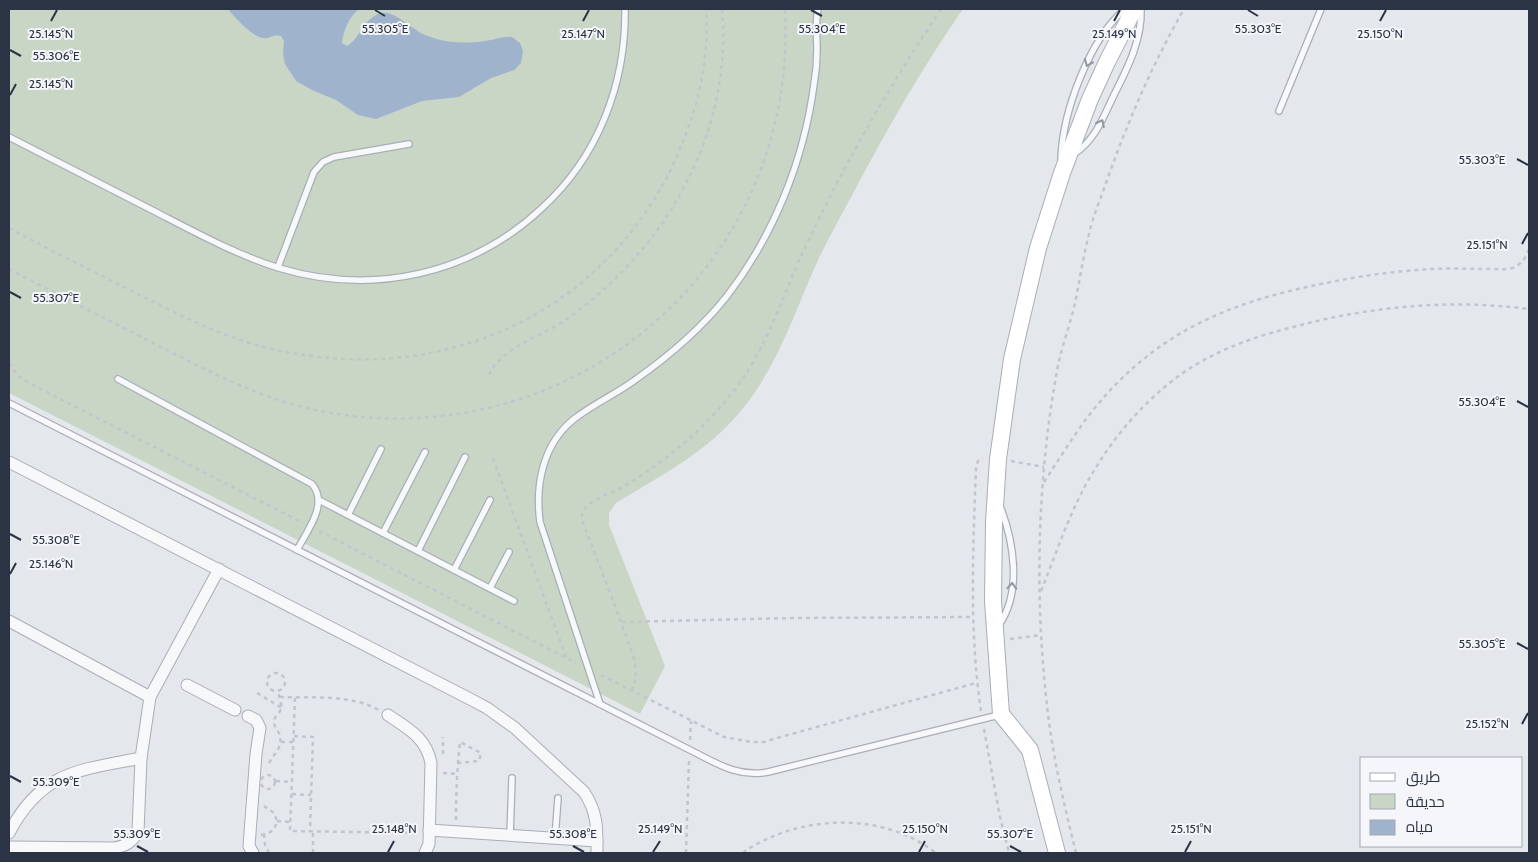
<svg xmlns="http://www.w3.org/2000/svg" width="1538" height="862" font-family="Cabin,Cairo,sans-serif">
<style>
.green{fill:#c9d6c5}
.water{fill:#9fb4cc}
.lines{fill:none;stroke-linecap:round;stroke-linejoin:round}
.lane-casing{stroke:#a9aeb7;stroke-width:8}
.street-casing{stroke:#a9aeb7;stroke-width:13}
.secondary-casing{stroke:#a9aeb7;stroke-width:18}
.path{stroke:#c2c5cb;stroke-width:2.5;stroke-dasharray:4 4;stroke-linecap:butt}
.lane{stroke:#f7f8fa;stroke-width:5.5}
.street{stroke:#f7f8fa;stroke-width:11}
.secondary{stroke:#fff;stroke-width:16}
.oneway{stroke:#9196a0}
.ticks{fill:none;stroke:#2b3445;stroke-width:2}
.ticks-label{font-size:12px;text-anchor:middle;fill:#2b3445;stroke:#f4f6f9;stroke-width:4;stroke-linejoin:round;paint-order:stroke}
</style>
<rect width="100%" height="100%" fill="#e4e7ec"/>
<path class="green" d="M9 9H963C924 65 890 124 858 184 845 209 831 233 819 258 795 310 778 367 740 412 707 452 660 476 616 503L609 513V525L665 666 640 714 9 393Z"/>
<path class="water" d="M228 9H359C350 15 343 31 342 43L347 46C362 37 362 18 382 13 394 10 413 30 425 35 444 43 465 44 485 41 494 40 503 36 512 37L520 43 523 51 521 63 514 70 491 78 459 97 422 101 376 119 358 115 336 100 312 90 296 81 285 64 283 54 284 41 281 36C273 33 269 40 262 38 252 36 234 17 228 9Z"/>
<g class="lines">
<g class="lane-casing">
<g id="lane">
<path d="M1279 111 1321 9"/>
<path d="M9 137C56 161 103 185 150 209 191 230 234 254 279 268 372 296 471 275 542 208 598 157 626 84 625 9"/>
<path d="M1074 154C1095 140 1103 118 1113 97 1127 69 1142 41 1141 9"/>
<path d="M1061 158C1063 111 1089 40 1125 9"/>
<path d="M278 267 314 172 323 162 334 157 409 144"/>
<path d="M118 379 312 484C329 504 307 531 297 550"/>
<path d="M9 403 690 750C716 763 738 778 768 772L999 715"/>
<path d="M319 500 514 601"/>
<path d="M348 515 381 449"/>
<path d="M383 533 425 452"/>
<path d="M418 551 465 457"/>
<path d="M454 570 490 500"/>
<path d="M490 588 509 552"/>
<path d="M999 625C1022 592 1014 542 1000 506"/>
<path d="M600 704 540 522C535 484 543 444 574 419 593 404 616 394 635 380 669 356 701 329 727 296 774 235 804 160 814 84 816 73 817 62 817 50 817 37 815 22 818 9"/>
<path d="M510 836 512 778"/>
<path d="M555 838 558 798"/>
</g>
</g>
<g class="street-casing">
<g id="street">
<path d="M9 462 472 700 487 708 515 728 584 792C598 813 597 829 597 853"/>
<path d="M9 621 150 697"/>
<path d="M187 685 235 710"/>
<path d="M388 715C408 729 426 737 431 763L429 844 425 853"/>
<path d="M248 716 256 720 260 728 256 754 249 846 253 853"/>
<path d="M429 830 597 841"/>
<path d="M9 833C41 771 80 770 141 758"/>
<path d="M9 847 114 848C126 846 132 842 138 832L141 758 150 697 219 569"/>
</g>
</g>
<g class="secondary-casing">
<path id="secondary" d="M1057 853 1030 750 1001 714 993 601 994 522 998 459 1012 359 1038 248 1062 173 1090 99 1107 62 1134 9"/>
</g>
<g class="path">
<path d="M9 228C50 250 92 271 134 292 181 316 228 340 281 351 440 384 595 319 670 171 695 120 710 66 706 9"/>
<path d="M9 269C57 294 106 319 155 344 212 373 268 403 331 413 579 454 799 261 785 9"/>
<path d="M9 363 17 375 29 383 303 523"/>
<path d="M489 375C502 346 542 337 567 319 666 249 733 132 722 9"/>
<path d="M493 458 566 657"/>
<path d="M1011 461 1044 467"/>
<path d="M1044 482C1060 458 1075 433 1093 410 1158 330 1232 301 1331 282 1364 275 1399 271 1432 269 1451 268 1470 269 1489 269 1497 269 1505 270 1512 268 1521 265 1526 258 1529 249"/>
<path d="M319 531 576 663"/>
<path d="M1041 591C1057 552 1070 510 1092 474 1117 431 1153 391 1195 365 1227 346 1261 335 1297 326 1373 306 1451 299 1529 309"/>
<path d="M622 622 794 618 973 617"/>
<path d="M1010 639 1041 635"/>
<circle cx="276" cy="682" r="9"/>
<path d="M601 675 724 737 751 742H764L777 738 976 683"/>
<path d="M632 691 636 678 635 661 621 622 582 520C580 501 609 495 623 487 667 460 705 429 736 388 763 352 778 310 795 270 803 251 812 233 821 215 856 143 897 75 941 9"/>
<path d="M257 693 282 708"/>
<path d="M280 697C312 698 350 694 379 710"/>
<path d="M295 698 290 831 417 833"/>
<path d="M981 711C969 630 973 549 976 468L978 461 983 458"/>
<path d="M984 729 1000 817 1009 853"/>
<path d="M294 736 313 737 310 831"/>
<path d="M690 740 691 721"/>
<path d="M281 742H294"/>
<path d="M443 754V737"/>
<path d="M269 763C275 752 284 747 279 733 277 730 274 726 274 722 274 716 280 713 282 708L278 691"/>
<path d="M443 773 457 774"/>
<circle cx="268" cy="782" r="7"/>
<path d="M276 781 292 782"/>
<path d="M292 794 311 795"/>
<path d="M456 820C456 794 457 768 460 742L481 753 479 761 458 763"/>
<path d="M277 821 290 822"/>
<path d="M264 834 265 845 269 853"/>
<path d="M261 835C270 834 275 830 277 821L274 813 264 806"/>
<path d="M313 853V831"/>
<path d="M686 853 689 760"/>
<path d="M743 853C752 845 765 840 776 835 828 815 891 818 936 853"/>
<path d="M1076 853C1066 812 1056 771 1050 729 1034 613 1036 485 1057 371 1061 348 1070 326 1075 303 1080 280 1083 257 1089 234 1093 216 1101 198 1107 180 1128 121 1153 63 1184 9"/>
</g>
<use href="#lane" class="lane"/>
<use href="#street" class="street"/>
<use href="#secondary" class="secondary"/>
</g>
<defs><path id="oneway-chevron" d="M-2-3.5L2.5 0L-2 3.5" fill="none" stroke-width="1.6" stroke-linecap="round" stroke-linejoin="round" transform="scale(1.25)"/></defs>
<g class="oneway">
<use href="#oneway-chevron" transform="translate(1088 63) rotate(112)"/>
<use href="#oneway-chevron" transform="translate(1101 123) rotate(-63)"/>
<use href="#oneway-chevron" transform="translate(1012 586) rotate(-87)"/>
</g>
<path class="ticks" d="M375 10 385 16M811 10 822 16M1248 10 1258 16M51 21 57 10M583 21 589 10M1114 21 1120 10M1380 21 1386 10M10 50 21 56M10 95 16 84M1517 159 1528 165M1522 244 1528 233M10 292 21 298M1517 401 1528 407M10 534 21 540M10 574 16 563M1517 643 1528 649M1522 724 1528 713M10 776 21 782M137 846 148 852M573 846 584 852M1010 846 1021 852M388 852 394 841M653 852 660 841M919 852 925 841M1185 852 1191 841"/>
<g class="ticks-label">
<text x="1258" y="33">55.303°E</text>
<text x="385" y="33">55.305°E</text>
<text x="822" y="33">55.304°E</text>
<text x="51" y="38">25.145°N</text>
<text x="583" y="38">25.147°N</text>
<text x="1114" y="38">25.149°N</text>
<text x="1380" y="38">25.150°N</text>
<text x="56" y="60">55.306°E</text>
<text x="51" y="88">25.145°N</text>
<text x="1482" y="164">55.303°E</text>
<text x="1487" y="249">25.151°N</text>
<text x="56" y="302">55.307°E</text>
<text x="1482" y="406">55.304°E</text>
<text x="56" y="544">55.308°E</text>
<text x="51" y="568">25.146°N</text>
<text x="1482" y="648">55.305°E</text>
<text x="1487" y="728">25.152°N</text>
<text x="56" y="786">55.309°E</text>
<text x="394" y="833">25.148°N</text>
<text x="660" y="833">25.149°N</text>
<text x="925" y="833">25.150°N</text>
<text x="1191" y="833">25.151°N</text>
<text x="137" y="838">55.309°E</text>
<text x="573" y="838">55.308°E</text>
<text x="1010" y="838">55.307°E</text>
</g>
<rect width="1538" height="862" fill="none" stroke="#2b3445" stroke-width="20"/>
<rect x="1360" y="757" width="162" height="90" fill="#f4f6f9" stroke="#a4a8b1"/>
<rect x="1370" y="773" width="25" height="8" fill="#ffffff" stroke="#a4a8b1"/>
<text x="1406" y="782" font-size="15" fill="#2b3445">طريق</text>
<rect x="1370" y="794" width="25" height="15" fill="#c9d6c5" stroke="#a4a8b1"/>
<text x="1406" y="807" font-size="15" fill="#2b3445">حديقة</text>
<rect x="1370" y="820" width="25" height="15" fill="#9fb4cc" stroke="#a4a8b1"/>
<text x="1406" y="832" font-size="15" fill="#2b3445">مياه</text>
</svg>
